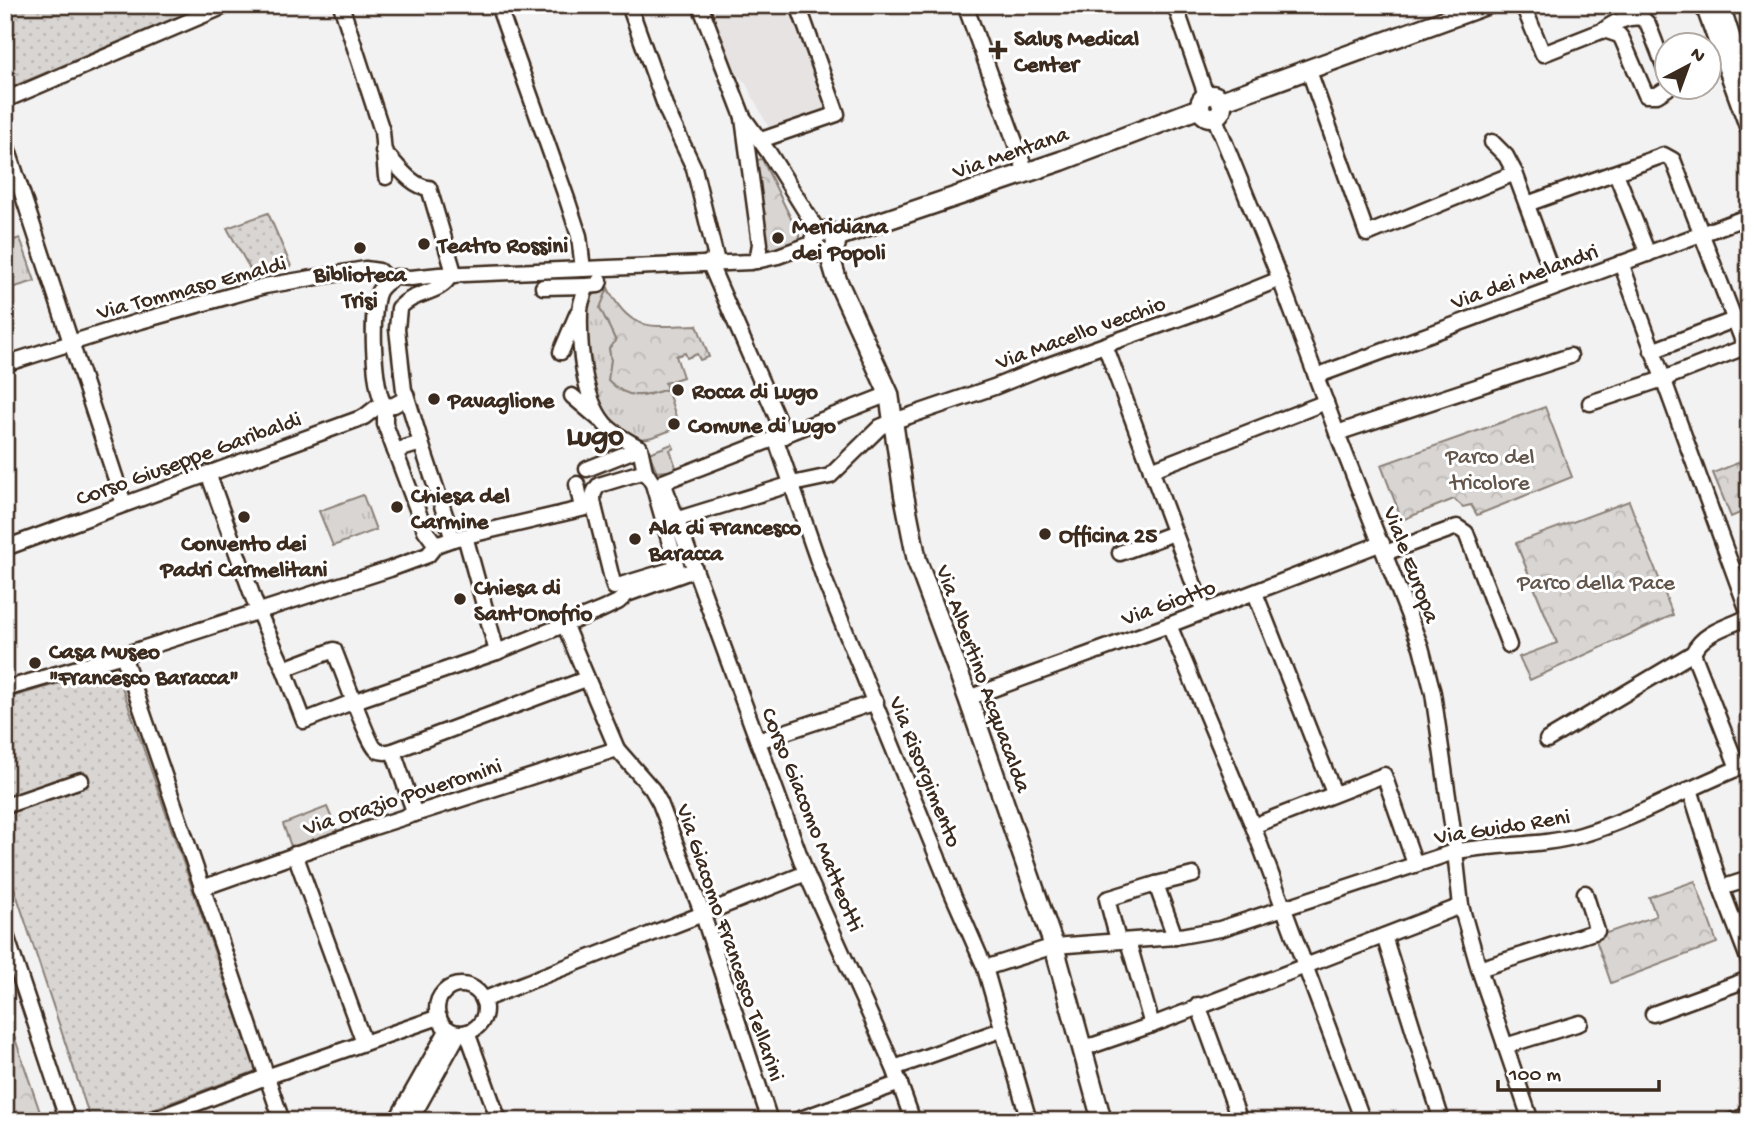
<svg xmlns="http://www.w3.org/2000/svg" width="1754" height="1126" font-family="'Gochi Hand',sans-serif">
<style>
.built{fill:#e6e3e2}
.grass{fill:url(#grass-tufts);stroke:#8a8078;stroke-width:2}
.park{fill:url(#park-crowns);stroke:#8a8078;stroke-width:2}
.garden{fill:url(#garden-dots);stroke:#8a8078;stroke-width:2}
.pitch{fill:#d8d5d2;stroke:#8a8078;stroke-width:2}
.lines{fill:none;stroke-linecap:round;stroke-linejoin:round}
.minor-casing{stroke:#3b2a1e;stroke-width:19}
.major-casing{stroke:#3b2a1e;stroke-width:23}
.minor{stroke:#fff;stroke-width:14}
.major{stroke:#fff;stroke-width:18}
.poi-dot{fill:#3b2a1e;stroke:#fff;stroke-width:2.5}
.labels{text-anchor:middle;stroke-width:6;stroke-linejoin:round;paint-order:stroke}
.poi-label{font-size:23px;font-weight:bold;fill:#3b2a1e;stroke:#fff;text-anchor:start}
.street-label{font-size:23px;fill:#3b2a1e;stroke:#fff}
.park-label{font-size:23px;fill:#62554b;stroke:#fff}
.district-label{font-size:30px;font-weight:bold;fill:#3b2a1e;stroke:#fff}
</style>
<defs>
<pattern id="grass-tufts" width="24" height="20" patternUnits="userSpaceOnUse" patternTransform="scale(1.75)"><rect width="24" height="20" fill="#d8d5d2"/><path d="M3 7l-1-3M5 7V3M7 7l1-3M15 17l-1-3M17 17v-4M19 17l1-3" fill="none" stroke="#bab7b4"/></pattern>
<pattern id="park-crowns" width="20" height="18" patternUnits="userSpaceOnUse" patternTransform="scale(1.75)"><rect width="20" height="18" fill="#d8d5d2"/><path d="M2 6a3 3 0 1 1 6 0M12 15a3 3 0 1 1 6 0" fill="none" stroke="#bab7b4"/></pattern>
<pattern id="garden-dots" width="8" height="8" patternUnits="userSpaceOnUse" patternTransform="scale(1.75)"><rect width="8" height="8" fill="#d8d5d2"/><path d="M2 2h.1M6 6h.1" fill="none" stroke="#bab7b4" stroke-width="1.8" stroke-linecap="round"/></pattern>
</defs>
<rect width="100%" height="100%" fill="#f3f2f2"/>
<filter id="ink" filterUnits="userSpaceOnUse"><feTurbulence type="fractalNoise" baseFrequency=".0143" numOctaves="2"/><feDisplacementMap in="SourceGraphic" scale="14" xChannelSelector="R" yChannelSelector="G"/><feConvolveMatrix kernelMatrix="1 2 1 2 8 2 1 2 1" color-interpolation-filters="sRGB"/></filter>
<g filter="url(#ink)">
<path class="built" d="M710 5H792L829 110 771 132 746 84 732 69 709 14Z"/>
<g class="grass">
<path d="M20 238 35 281 5 290V243Z"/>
<path d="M601 288H608L601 308 616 341 609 348 611 360 609 380 644 396 667 389 678 423 674 426V429C662 433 646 442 633 438 594 427 590 369 588 336 588 328 586 318 587 309 588 301 595 292 601 288Z"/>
<path d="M672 444 674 448 670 450 677 470 657 472 649 453Z"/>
<path d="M363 495 376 530 333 546 319 511Z"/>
</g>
<g class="park">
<path d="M762 159 799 235V240L796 244 767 254 752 161Z"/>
<path d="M608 288C631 334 652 326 697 325L709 357 700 360 697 354 687 358 685 353 676 356 683 377 665 383 667 389C643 397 627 400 608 380L611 360 609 348 616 341 600 308Z"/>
<path d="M1545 407 1572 477 1477 515 1471 505 1463 507 1454 499 1402 520 1381 465Z"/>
<path d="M1745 460 1749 468V509L1731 517 1713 473Z"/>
<path d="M1629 501 1673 615 1530 680 1519 657 1557 643 1516 543Z"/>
<path d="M1695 881 1717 943 1611 983 1595 937 1656 916 1649 897Z"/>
<path d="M5 1009 43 1121H5Z"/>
</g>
<g class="garden">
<path d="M5 5H206L5 90Z"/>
<path d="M268 213 291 266 254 276 227 228Z"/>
<path d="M115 667 256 1071 121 1121H91L5 860V699Z"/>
</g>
<path class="pitch" d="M327 807 338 833 292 849 283 824Z"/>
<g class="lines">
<g class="minor-casing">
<g id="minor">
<path d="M341 5 382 131 386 177"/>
<path d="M498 5 567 199 579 236 583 269"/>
<path d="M629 5 667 111 694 168 717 262"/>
<path d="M700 5 743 117 769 153 819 233"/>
<path d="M965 5 1026 172"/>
<path d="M1175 5 1206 95"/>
<path d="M1523 5 1543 54 1604 30C1613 22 1630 16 1642 18L1648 24 1666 71"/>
<path d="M1604 30 1619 35 1622 39 1646 95H1657L1668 88"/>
<path d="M1308 68 1367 234 1515 173"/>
<path d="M5 100 227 5"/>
<path d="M1214 116 1280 279 1337 433 1421 647 1433 693 1452 824 1461 906 1479 969 1531 1121"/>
<path d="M743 118 760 244 757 261"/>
<path d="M761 140 837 114 798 5"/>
<path d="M5 141 124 504"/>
<path d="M1492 142 1506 156 1515 173 1557 286"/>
<path d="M383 151C396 163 411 187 429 188L455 276"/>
<path d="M1616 173 1648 254"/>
<path d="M1527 204 1664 155 1673 160 1749 357"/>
<path d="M709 262 785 436"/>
<path d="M1621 263 1749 614"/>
<path d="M450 276C439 295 416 290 399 308L397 329 405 399 394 405 385 406C373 391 370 309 379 291 383 285 390 280 396 277L411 278 439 275 751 262 778 256 814 243"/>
<path d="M543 287 587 286"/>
<path d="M1105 345 1204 612"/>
<path d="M1652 351 1734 320"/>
<path d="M561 352 578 312"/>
<path d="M5 364 137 322 265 286 365 269 379 271 389 281"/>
<path d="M1316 376 1747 217"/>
<path d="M572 396 599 419"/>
<path d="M1590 403 1663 379 1745 347"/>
<path d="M385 406V424L395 451 421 443 406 394"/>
<path d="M1337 433 1570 356"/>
<path d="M776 440 825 581 953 895 985 968 1029 1121"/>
<path d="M421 443 453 539"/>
<path d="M395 451 425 530 436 545"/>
<path d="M587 469 640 448"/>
<path d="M1151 470 1326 402"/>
<path d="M208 473 258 611 284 669"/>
<path d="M663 482 806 873 894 1068 913 1121"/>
<path d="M663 482 889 394"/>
<path d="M577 484 582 508"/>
<path d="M594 506 614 587 677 568 653 484 645 471"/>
<path d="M675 520 792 484 830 476 880 427 894 421 994 387 1046 366 1208 308 1280 279"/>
<path d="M465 536 497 652"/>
<path d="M5 548 364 417 382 403"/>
<path d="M1120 553 1174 533"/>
<path d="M1385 553 1457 527 1466 533 1509 645"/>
<path d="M1255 593 1334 793"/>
<path d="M1169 625 1253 826 1363 1121"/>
<path d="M565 626 617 749 652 789 660 803 703 915 770 1121"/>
<path d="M1693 653 1738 768"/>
<path d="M123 655 282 1121"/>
<path d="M586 679 393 751C388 752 381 753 377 750 369 746 340 664 334 650L284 669 304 721 355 701 497 652 601 610 618 602 627 594 694 570"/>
<path d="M5 689 123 655 390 569 428 555 436 545 453 539 594 506C592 496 593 492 599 485L645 471 640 448C628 441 613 434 604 423 583 397 579 346 580 312 580 303 584 294 587 286L598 285 600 281"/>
<path d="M968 698 1169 625 1382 543"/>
<path d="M1547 740 1693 653C1703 632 1729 626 1749 617"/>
<path d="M758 741 876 702"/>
<path d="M393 751 415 814"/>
<path d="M1690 789 1721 888 1749 961"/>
<path d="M5 806 81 780"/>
<path d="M1253 826 1384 775 1415 864"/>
<path d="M295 854 364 1043"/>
<path d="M1156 884 1193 875"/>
<path d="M202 888 374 827 617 749"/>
<path d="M1721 888 1749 879"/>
<path d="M5 932 68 1121"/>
<path d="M1384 936 1442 1121"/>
<path d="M1118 940 1107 899 1156 884 1175 937"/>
<path d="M1128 941 1152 1025"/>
<path d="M985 968 1054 946 1175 937 1220 929 1454 852C1496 843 1540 847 1581 835 1639 818 1692 785 1749 764"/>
<path d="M1479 969 1597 931 1585 893"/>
<circle cx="461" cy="1009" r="24"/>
<path d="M483 1000C590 956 699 917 806 873"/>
<path d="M1198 1005 1240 1121"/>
<path d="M1653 1014 1749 979"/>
<path d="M467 1032 499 1121"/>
<path d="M1505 1046 1580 1023"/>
<path d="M1081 1047 1094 1045 1152 1025 1461 906"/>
<path d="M894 1068 1001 1030"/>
<path d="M150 1121 266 1077 439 1017"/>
<path d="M396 1121 448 1029"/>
<path d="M410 1121 459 1033"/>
<path d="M795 1121 900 1083"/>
<path d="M1732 1121 1749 1115"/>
</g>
</g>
<g class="major-casing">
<g id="major">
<path d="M1705 5 1749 126"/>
<path d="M1720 5 1739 65"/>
<circle cx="1211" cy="106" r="11"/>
<path d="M1221 101 1486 5"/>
<circle cx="825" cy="242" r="11"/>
<path d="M836 237 1061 161 1200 108"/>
<path d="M829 253 837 280 889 394 904 495 917 561 968 698 1054 946 1102 1121"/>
</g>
</g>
<use href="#minor" class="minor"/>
<use href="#major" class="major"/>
</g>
</g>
<g class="poi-dot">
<path d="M994.5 39.5h7v7h7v7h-7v7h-7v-7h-7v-7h7z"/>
<circle cx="778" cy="238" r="7"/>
<circle cx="424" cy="244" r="7"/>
<circle cx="360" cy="248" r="7"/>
<circle cx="678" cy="390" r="7"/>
<circle cx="434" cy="399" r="7"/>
<circle cx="674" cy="424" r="7"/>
<circle cx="397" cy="507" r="7"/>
<circle cx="244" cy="517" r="7"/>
<circle cx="1045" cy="534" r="7"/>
<circle cx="635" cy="539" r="7"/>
<circle cx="460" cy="599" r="7"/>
<circle cx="35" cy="663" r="7"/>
</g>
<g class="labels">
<g class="poi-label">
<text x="1014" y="45">Salus Medical<tspan x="1014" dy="26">Center</tspan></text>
<text x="792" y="233">Meridiana<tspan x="792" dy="26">dei Popoli</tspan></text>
<text x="438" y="252">Teatro Rossini</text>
<text x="360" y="281" text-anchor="middle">Biblioteca<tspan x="360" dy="26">Trisi</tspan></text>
<text x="692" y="398">Rocca di Lugo</text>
<text x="448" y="407">Pavaglione</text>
<text x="688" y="432">Comune di Lugo</text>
<text x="411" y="502">Chiesa del<tspan x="411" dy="26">Carmine</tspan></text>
<text x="649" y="534">Ala di Francesco<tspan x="649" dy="26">Baracca</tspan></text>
<text x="1059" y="542">Officina 25</text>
<text x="244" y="550" text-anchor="middle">Convento dei<tspan x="244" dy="26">Padri Carmelitani</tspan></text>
<text x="474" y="594">Chiesa di<tspan x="474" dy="26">Sant'Onofrio</tspan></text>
<text x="49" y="658">Casa Museo<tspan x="49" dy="26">"Francesco Baracca"</tspan></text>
</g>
<g class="street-label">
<text transform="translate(1010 151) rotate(-19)" y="8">Via Mentana</text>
<text transform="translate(1524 275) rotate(-20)" y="8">Via dei Melandri</text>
<text transform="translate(191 286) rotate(-15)" y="8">Via Tommaso Emaldi</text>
<text transform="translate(1080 331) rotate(-20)" y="8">Via Macello vecchio</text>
<text transform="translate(188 457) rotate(-20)" y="8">Corso Giuseppe Garibaldi</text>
<text transform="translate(1413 564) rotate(69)" y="8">Viale Europa</text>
<text transform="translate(1168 601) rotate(-20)" y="8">Via Giotto</text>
<text transform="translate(985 678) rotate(70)" y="8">Via Albertino Acquacalda</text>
<text transform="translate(927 771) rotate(68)" y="8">Via Risorgimento</text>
<text transform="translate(402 795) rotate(-18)" y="8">Via Orazio Poveromini</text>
<text transform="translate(814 819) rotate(68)" y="8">Corso Giacomo Matteotti</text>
<text transform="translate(1502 825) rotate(-9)" y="8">Via Guido Reni</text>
<text transform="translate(732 942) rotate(71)" y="8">Via Giacomo Francesco Tellarini</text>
</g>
<g class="park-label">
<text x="1490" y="463">Parco del<tspan x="1490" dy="26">tricolore</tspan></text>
<text x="1596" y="589">Parco della Pace</text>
</g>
<g class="district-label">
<text x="595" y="444">Lugo</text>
</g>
</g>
<rect width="1754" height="1126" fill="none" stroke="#fff" stroke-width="28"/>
<rect x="14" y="14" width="1726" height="1098" fill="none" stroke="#3b2a1e" stroke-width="2.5" filter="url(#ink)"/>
<g transform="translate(1688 66) rotate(41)"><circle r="33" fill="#ffffff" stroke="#b1aaa5" stroke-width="2"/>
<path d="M0-5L12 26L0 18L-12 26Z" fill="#3b2a1e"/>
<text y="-10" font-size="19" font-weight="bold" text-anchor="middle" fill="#3b2a1e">N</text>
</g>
<path d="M1498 1080v10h161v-10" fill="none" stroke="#3b2a1e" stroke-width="3.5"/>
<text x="1509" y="1080" font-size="21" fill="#3b2a1e" stroke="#ffffff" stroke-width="5" paint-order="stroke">100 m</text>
</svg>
